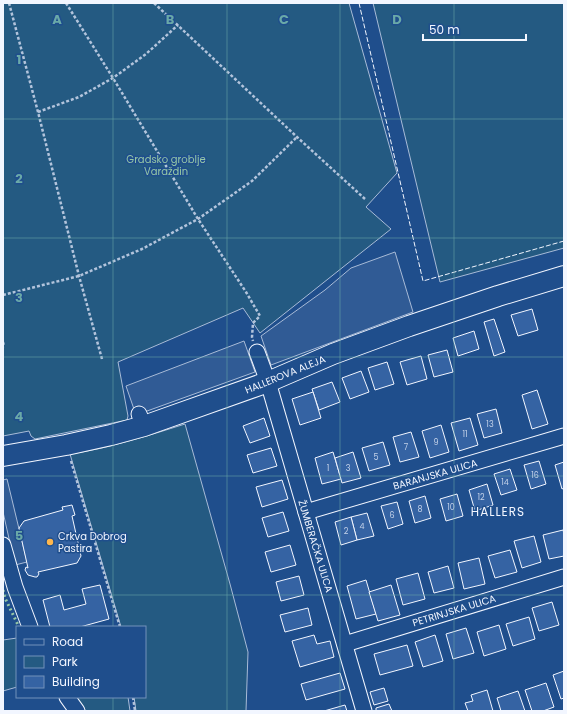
<svg xmlns="http://www.w3.org/2000/svg" width="567" height="714" font-family="Poppins,sans-serif">
<style>
.green{fill:#245a82;stroke:#a8bbd7}
.parking{fill:#305b95;stroke:#a8bbd7}
.building{fill:#3563a3;stroke:#f2f6ff}
.lines{fill:none;stroke-linecap:round;stroke-linejoin:round}
.minor-casing{stroke:#f2f6ff;stroke-width:17}
.major-casing{stroke:#f2f6ff;stroke-width:22}
.path{stroke:#b3c4dc;stroke-width:2.5;stroke-dasharray:3 2;stroke-linecap:butt}
.minor{stroke:#1f4e8c;stroke-width:15}
.major{stroke:#1f4e8c;stroke-width:20}
.hedge{stroke:#97c8a6;stroke-width:3;stroke-dasharray:2 3;stroke-linecap:butt}
.fence{stroke:#f2f6ff;stroke-width:1;stroke-dasharray:5 2;stroke-linecap:butt}
.grid{fill:none;stroke:#6aa9a8;stroke-width:1;stroke-opacity:0.55}
.poi-dot{fill:#ffb74d;stroke:#1f4e8c;stroke-width:1.5}
.labels{text-anchor:middle;stroke-width:3;stroke-linejoin:round;paint-order:stroke}
.number-label{font-size:8px;fill:#c3d1e8}
.park-label{font-size:10px;fill:#97c8a6;stroke:#1f4e8c}
.street-label{font-size:10px;fill:#f2f6ff;stroke:#1f4e8c}
.poi-label{font-size:10px;fill:#f2f6ff;stroke:#1f4e8c;text-anchor:start}
.quarter-label{font-size:12px;letter-spacing:1px;fill:#f2f6ff;stroke:#1f4e8c}
.grid-label{font-size:13px;text-anchor:middle;font-weight:bold;fill:#6aa9a8;stroke:#1f4e8c;stroke-width:3;stroke-linejoin:round;paint-order:stroke}
</style>
<rect width="100%" height="100%" fill="#1f4e8c"/>
<g class="green">
<path d="M3 3H349L397 173 366 207 391 229 260 333 243 308 118 362 128 416 127 420 35 439 31 436 29 431 3 436Z"/>
<path d="M373 3H564V248L440 282Z"/>
<path d="M185 424 230 584 248 652 246 711H136L134 697H145V627H121L70 454C110 448 147 436 185 424Z"/>
<path d="M17 638V687L3 691V640Z"/>
<path d="M75 697H128L130 711H86Z"/>
</g>
<g class="parking">
<path d="M395 252 413 312 271 365 261 336 325 290 351 268Z"/>
<path d="M244 341 255 372 136 415 126 386Z"/>
<path d="M7 479 27 562 15 565 3 512V480Z"/>
</g>
<g class="building">
<path d="M532 309 538 330 518 336 511 315Z"/>
<path d="M494 319 505 352 494 356 484 322Z"/>
<path d="M474 331 479 349 458 356 453 338Z"/>
<path d="M447 350 453 372 434 377 428 355Z"/>
<path d="M421 356 427 379 407 385 400 362Z"/>
<path d="M387 362 394 384 375 390 368 368Z"/>
<path d="M361 371 369 392 350 399 342 378Z"/>
<path d="M332 382 340 402 319 410 312 389Z"/>
<path d="M537 390 548 424 532 429 522 395Z"/>
<path d="M313 392 321 418 300 425 292 399Z"/>
<path d="M496 409 502 433 484 438 477 414Z"/>
<path d="M264 418 270 436 250 443 243 426Z"/>
<path d="M470 418 478 445 459 451 451 423Z"/>
<path d="M441 425 449 452 430 458 422 431Z"/>
<path d="M411 432 419 457 400 462 393 437Z"/>
<path d="M383 442 390 465 369 471 362 448Z"/>
<path d="M271 448 277 466 253 473 247 455Z"/>
<path d="M333 452 341 479 322 484 315 458Z"/>
<path d="M353 452 361 478 342 483 335 458Z"/>
<path d="M539 461 546 484 531 489 524 465Z"/>
<path d="M564 462V488L562 489 555 465Z"/>
<path d="M510 469 517 490 501 495 494 474Z"/>
<path d="M282 480 288 499 262 507 256 487Z"/>
<path d="M487 484 493 505 475 511 469 490Z"/>
<path d="M457 494 463 516 446 521 440 499Z"/>
<path d="M425 496 431 518 415 523 409 501Z"/>
<path d="M397 502 403 524 388 529 381 506Z"/>
<path d="M72 505 75 515 72 516 81 556 77 563 38 572 39 574 37 577H35L28 575 25 570 26 567 28 568 19 528 24 521 63 510 62 507Z"/>
<path d="M283 512 289 531 268 537 262 518Z"/>
<path d="M367 513 374 536 357 540 351 517Z"/>
<path d="M351 517 357 540 341 545 335 522Z"/>
<path d="M563 530 564 534V556L549 559 543 535Z"/>
<path d="M534 536 541 562 522 568 514 541Z"/>
<path d="M290 545 296 565 271 572 265 552Z"/>
<path d="M510 550 517 572 495 578 488 556Z"/>
<path d="M479 558 485 584 464 589 458 563Z"/>
<path d="M448 566 454 588 434 593 428 572Z"/>
<path d="M418 573 425 599 403 605 396 579Z"/>
<path d="M299 576 304 595 281 601 276 582Z"/>
<path d="M366 580 376 614 356 619 347 586Z"/>
<path d="M100 585 109 619 80 627H50L43 600 60 595 64 610 86 604 82 589Z"/>
<path d="M391 585 400 615 378 621 369 592Z"/>
<path d="M552 602 559 625 539 631 532 608Z"/>
<path d="M308 608 312 625 285 632 280 615Z"/>
<path d="M529 617 535 639 513 646 506 624Z"/>
<path d="M499 625 506 649 484 656 477 632Z"/>
<path d="M466 628 474 653 453 659 446 634Z"/>
<path d="M314 635 317 644 330 641 334 657 300 667 292 641Z"/>
<path d="M435 635 443 661 423 667 415 642Z"/>
<path d="M407 645 413 666 380 675 374 654Z"/>
<path d="M564 671V698L561 699 553 675Z"/>
<path d="M340 673 345 689 306 700 301 684Z"/>
<path d="M546 683 554 707 543 711H532L525 690Z"/>
<path d="M384 688 388 701 374 705 370 692Z"/>
<path d="M487 690 493 711H468L465 703 473 701 471 695Z"/>
<path d="M518 691 525 711H501L497 698Z"/>
<path d="M389 704 392 711H376V708Z"/>
<path d="M345 705 347 711H324Z"/>
</g>
<g class="lines">
<g class="minor-casing">
<g id="minor">
<path d="M257 352 268 382 364 711"/>
<path d="M139 414 144 426"/>
<path d="M306 512 564 436"/>
<path d="M3 545 15 587 30 627"/>
<path d="M345 644 564 577"/>
<path d="M67 697 77 711"/>
</g>
</g>
<g class="major-casing">
<path id="major" d="M3 456 66 445 111 435 144 426 268 382 333 354 409 326 498 296 564 276"/>
</g>
<g class="path">
<path d="M9 3 38 112 79 276 102 359"/>
<path d="M66 3 113 78 198 219 246 292 260 316 253 323 252 337 253 341"/>
<path d="M154 3 297 137 365 199"/>
<path d="M38 112 79 97 113 78 146 54 178 25"/>
<path d="M3 295 79 276 142 249 198 219 252 181 297 137"/>
<path d="M3 342 4 346 3 347"/>
<path d="M71 461 120 627"/>
<path d="M133 697 135 711"/>
</g>
<use href="#minor" class="minor"/>
<use href="#major" class="major"/>
<path class="hedge" d="M3 590 5 598 19 627"/>
<path class="fence" d="M359 3 423 281 564 241"/>
</g>
<path class="grid" d="M113 3V627M227 3V711M340 3V711M454 3V711M3 119H564M3 238H564M3 357H564M3 476H564M3 595H564M113 697V711"/>
<circle class="poi-dot" cx="50" cy="542" r="4"/>
<g class="labels">
<g class="number-label">
<text x="490" y="427">13</text>
<text x="465" y="437">11</text>
<text x="436" y="445">9</text>
<text x="406" y="450">7</text>
<text x="376" y="460">5</text>
<text x="328" y="471">1</text>
<text x="348" y="471">3</text>
<text x="535" y="478">16</text>
<text x="505" y="485">14</text>
<text x="481" y="500">12</text>
<text x="451" y="510">10</text>
<text x="420" y="512">8</text>
<text x="392" y="518">6</text>
<text x="362" y="529">4</text>
<text x="346" y="534">2</text>
</g>
<g class="park-label">
<text x="166" y="163">Gradsko groblje<tspan x="166" dy="12">Varaždin</tspan></text>
</g>
<g class="street-label">
<text transform="translate(285 374) rotate(-22)" y="4">HALLEROVA ALEJA</text>
<text transform="translate(435 474) rotate(-16)" y="4">BARANJSKA ULICA</text>
<text transform="translate(316 546) rotate(73)" y="4">ŽUMBERAČKA ULICA</text>
<text transform="translate(454 610) rotate(-17)" y="4">PETRINJSKA ULICA</text>
</g>
<g class="poi-label">
<text x="58" y="540">Crkva Dobrog<tspan x="58" dy="12">Pastira</tspan></text>
</g>
<g class="quarter-label">
<text x="498" y="516">HALLERS</text>
</g>
</g>
<g class="grid-label">
<text x="57" y="24">A</text>
<text x="170" y="24">B</text>
<text x="284" y="24">C</text>
<text x="397" y="24">D</text>
<text x="19" y="64">1</text>
<text x="19" y="183">2</text>
<text x="19" y="302">3</text>
<text x="19" y="421">4</text>
<text x="19" y="540">5</text>
</g>
<rect width="567" height="714" fill="none" stroke="#f2f6ff" stroke-width="8"/>
<rect x="16" y="626" width="130" height="72" fill="#1f4e8c" stroke="#7391ba"/>
<rect x="24" y="639" width="20" height="6" fill="#1f4e8c" stroke="#7391ba"/>
<text x="52" y="646" font-size="12" fill="#f2f6ff">Road</text>
<rect x="24" y="656" width="20" height="12" fill="#245a82" stroke="#7391ba"/>
<text x="52" y="666" font-size="12" fill="#f2f6ff">Park</text>
<rect x="24" y="676" width="20" height="12" fill="#3563a3" stroke="#7391ba"/>
<text x="52" y="686" font-size="12" fill="#f2f6ff">Building</text>
<path d="M423 34v6h103v-6" fill="none" stroke="#f2f6ff" stroke-width="2"/>
<text x="429" y="34" font-size="12" fill="#f2f6ff" stroke="#1f4e8c" stroke-width="3" paint-order="stroke">50 m</text>
</svg>
